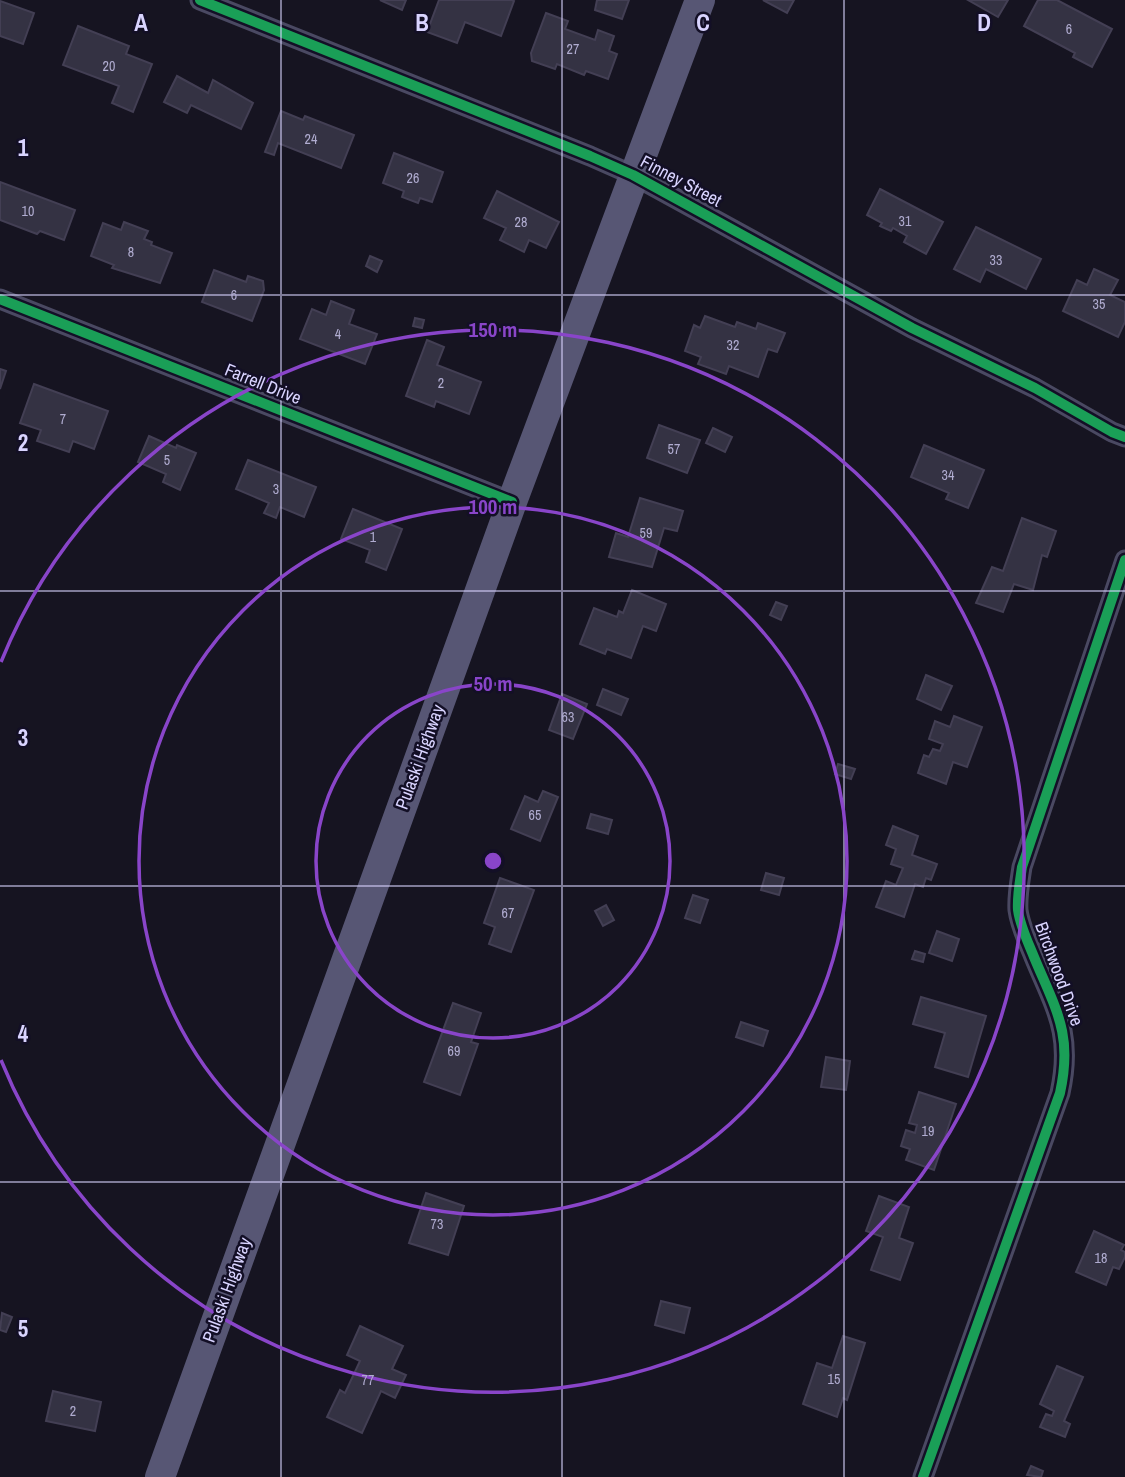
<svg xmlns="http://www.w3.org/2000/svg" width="1125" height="1477" font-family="'Archivo Narrow',sans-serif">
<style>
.building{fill:#343243;stroke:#433f54;stroke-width:2}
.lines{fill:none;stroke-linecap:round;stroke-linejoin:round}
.minor{stroke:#4a4962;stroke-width:21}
.secondary{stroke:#575674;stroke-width:30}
.cycleway-casing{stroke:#130f26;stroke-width:15}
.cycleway{stroke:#1a9f57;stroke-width:10}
.grid{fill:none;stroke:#d9d4ff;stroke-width:2;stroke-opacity:0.55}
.ring{fill:none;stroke:#8945c9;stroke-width:3.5}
.labels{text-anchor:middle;stroke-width:5;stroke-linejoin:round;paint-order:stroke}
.number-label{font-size:14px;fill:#b0acd0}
.street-label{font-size:18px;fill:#d9d4ff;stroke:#130f26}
.grid-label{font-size:23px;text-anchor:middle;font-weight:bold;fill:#d9d4ff;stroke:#130f26;stroke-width:5;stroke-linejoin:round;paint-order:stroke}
.centre{fill:#8945c9;stroke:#130f26;stroke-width:3.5}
.ring-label{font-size:21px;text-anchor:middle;font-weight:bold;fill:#8945c9;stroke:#130f26;stroke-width:5;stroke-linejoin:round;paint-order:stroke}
</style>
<rect width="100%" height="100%" fill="#161421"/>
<g class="building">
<path d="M380 0H406L402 10Z"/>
<path d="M439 0H512L514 1 501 36 465 22 457 43 427 32Z"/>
<path d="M597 0H629L622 19 595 10Z"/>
<path d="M763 0H794L787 13Z"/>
<path d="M968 0H1008L998 17Z"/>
<path d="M1038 0H1057L1112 29 1092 67 1073 57 1075 53 1024 26Z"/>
<path d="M0 1 34 13 23 44 0 36Z"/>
<path d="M546 13 568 21 565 29 595 40 598 30 614 36 609 51 617 54 608 79 586 71 584 75 557 64 555 69 532 61 531 53Z"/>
<path d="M78 26 129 46 126 54 152 64 133 112 112 103 119 86 63 65Z"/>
<path d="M177 76 208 93 213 80 253 103 241 129 191 105 187 113 164 102Z"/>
<path d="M281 111 303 120 305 116 354 135 341 168 278 143 274 155 265 152Z"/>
<path d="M394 153 443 172 432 202 420 198 418 203 402 197 404 191 383 183Z"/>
<path d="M0 182 75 210 64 240 40 231 37 234 0 220Z"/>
<path d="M880 189 943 222 926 254 904 242 907 236 893 228 891 231 880 226 882 223 867 215Z"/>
<path d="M497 191 559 222 546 248 529 240 524 252 500 240 506 228 484 218Z"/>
<path d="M124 222 148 231 144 239 152 242 151 245 172 253 160 283 112 268 114 265 91 256 103 223 121 230Z"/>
<path d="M976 227 1041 259 1026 289 986 269 980 282 954 269Z"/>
<path d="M370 256 382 261 377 272 366 266Z"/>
<path d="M1094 269 1118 280 1110 295 1125 302V322L1118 337 1063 311 1077 280 1087 285Z"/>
<path d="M214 270 246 282 248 276 263 281 264 290 252 321 202 302Z"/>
<path d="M331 301 354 310 349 324 377 334 365 364 300 339 312 309 326 315Z"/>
<path d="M705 316 735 327 737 322 756 329 758 323 785 333 777 352 768 349 758 377 729 366 726 374 698 364 701 357 685 351 694 325 700 328Z"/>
<path d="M415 318 424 320 422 328 413 326Z"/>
<path d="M427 340 444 347 437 365 481 382 469 414 436 401 434 407 406 396Z"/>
<path d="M0 369 6 371 0 389Z"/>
<path d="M34 384 108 411 94 449 73 441 69 452 37 441 41 430 20 423Z"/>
<path d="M659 425 700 440 687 473 647 458Z"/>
<path d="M713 428 732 437 725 452 706 443Z"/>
<path d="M149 436 176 448 177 445 196 453 180 490 163 482 166 474 138 462Z"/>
<path d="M924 445 984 470 968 508 946 499 949 493 911 477Z"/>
<path d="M248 460 316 487 304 517 280 507 276 518 264 513 269 503 236 489Z"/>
<path d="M640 498 683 511 677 531 664 528 652 567 609 557 616 533 628 537Z"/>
<path d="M353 509 402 529 386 570 366 562 370 550 341 539Z"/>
<path d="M1022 518 1056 531 1047 557 1042 555 1033 590 1014 584 1003 612 976 603 992 567 1003 571Z"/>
<path d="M632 590 666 604 656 631 643 626 631 658 607 649 605 654 580 644 594 608 617 617 619 611 623 613Z"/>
<path d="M776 602 787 606 781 620 770 615Z"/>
<path d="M926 675 952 686 941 710 917 699Z"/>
<path d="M603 689 628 699 621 715 597 705Z"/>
<path d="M562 694 587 704 573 739 549 730Z"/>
<path d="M954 716 982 727 967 767 953 762 946 784 918 773 924 755 929 757 933 749 940 751 943 744 929 739 935 721 950 727Z"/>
<path d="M838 764 855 769 851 779 835 774Z"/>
<path d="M543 791 558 797 540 841 511 829 525 796 538 802Z"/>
<path d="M591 814 612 820 608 834 587 828Z"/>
<path d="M893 826 918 836 912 855 937 864 931 880 926 878 923 887 915 884 904 917 876 907 886 881 896 885 903 868 891 864 896 849 886 845Z"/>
<path d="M766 873 784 878 779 895 761 890Z"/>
<path d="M500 878 534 890 511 952 489 944 495 927 484 923Z"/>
<path d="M693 895 708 900 700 923 685 918Z"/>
<path d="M606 905 614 920 603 926 595 911Z"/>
<path d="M937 931 959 939 952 961 929 953Z"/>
<path d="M915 951 925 954 923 962 912 959Z"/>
<path d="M921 997 986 1016 968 1077 935 1067 945 1033 913 1024Z"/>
<path d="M453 1003 481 1013 471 1042 478 1044 460 1095 424 1082Z"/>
<path d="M741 1022 768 1031 763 1046 736 1037Z"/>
<path d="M826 1057 850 1061 846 1090 821 1087Z"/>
<path d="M919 1092 956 1104 934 1170 906 1160 910 1149 901 1146 906 1130 915 1133 917 1125 909 1123Z"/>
<path d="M426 1193 464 1206 448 1255 409 1243Z"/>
<path d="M879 1196 909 1207 899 1238 913 1243 900 1280 871 1270 883 1237 866 1231Z"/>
<path d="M1094 1231 1124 1245 1121 1250 1125 1252V1257L1119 1269 1113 1267 1106 1285 1076 1272Z"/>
<path d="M661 1301 690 1308 684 1333 655 1325Z"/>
<path d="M2 1313 12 1317 6 1332 0 1330Z"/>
<path d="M360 1326 403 1346 392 1369 406 1375 395 1398 381 1391 362 1433 327 1417 340 1390 345 1393 360 1361 347 1355Z"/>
<path d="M843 1336 865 1343 847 1400 843 1398 837 1417 803 1404 817 1363 832 1368Z"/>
<path d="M1057 1366 1083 1377 1064 1421 1070 1424 1065 1437 1040 1427 1046 1414 1052 1416 1054 1411 1040 1404Z"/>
<path d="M53 1391 101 1402 95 1431 46 1421Z"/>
<path d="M1031 1466 1043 1471 1041 1477 1027 1475Z"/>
</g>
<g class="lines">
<g class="minor">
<path d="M200 0 590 156 633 175 912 328 1035 388 1112 432 1125 437"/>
<path d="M0 299 512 502"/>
<path d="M923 1477 1060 1093C1073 1034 1056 1010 1034 957 1028 942 1020 926 1018 910 1017 896 1020 881 1022 867L1125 560"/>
</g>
<path class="secondary" d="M160 1477 512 502 700 0"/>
<g class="cycleway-casing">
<g id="cycleway">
<path d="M200 0 590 156 633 175 912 328 1035 388 1112 432 1125 437"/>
<path d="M0 299 512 502"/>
<path d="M923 1477 1060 1093C1073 1034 1056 1010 1034 957 1028 942 1020 926 1018 910 1017 896 1020 881 1022 867L1125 560"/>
</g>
</g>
<use href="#cycleway" class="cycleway"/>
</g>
<path class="grid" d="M281 0V1477M562 0V1477M844 0V1477M0 295H1125M0 591H1125M0 886H1125M0 1182H1125"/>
<g class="ring">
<circle cx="493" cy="861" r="177"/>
<circle cx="493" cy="861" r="354"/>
<path d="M1 662A531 531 0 1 1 1 1060"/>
</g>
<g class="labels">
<g class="number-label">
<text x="1069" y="34">6</text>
<text x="573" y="54">27</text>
<text x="109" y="71">20</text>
<text x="311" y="144">24</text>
<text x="413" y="183">26</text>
<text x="28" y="216">10</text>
<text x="905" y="226">31</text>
<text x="521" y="227">28</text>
<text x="131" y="257">8</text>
<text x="996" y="265">33</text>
<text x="234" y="300">6</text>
<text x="1099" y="309">35</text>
<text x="338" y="339">4</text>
<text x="733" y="350">32</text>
<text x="441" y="388">2</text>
<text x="63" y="424">7</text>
<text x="674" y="454">57</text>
<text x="167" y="465">5</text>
<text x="948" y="480">34</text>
<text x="276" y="494">3</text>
<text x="646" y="538">59</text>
<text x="373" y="542">1</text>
<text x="568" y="722">63</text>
<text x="535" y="820">65</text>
<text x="508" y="918">67</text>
<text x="454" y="1056">69</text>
<text x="928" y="1136">19</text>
<text x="437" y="1229">73</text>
<text x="1101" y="1263">18</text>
<text x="834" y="1384">15</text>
<text x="368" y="1385">77</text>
<text x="73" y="1416">2</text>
</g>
<g class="street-label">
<text transform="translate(681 181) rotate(28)" y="6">Finney Street</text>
<text transform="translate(263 384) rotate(22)" y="6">Farrell Drive</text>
<text transform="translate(420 757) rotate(-70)" y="6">Pulaski Highway</text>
<text transform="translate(1059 974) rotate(70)" y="6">Birchwood Drive</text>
<text transform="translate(227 1290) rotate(-70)" y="6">Pulaski Highway</text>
</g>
</g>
<g class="grid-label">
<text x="141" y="31">A</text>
<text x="422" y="31">B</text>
<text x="703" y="31">C</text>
<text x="984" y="31">D</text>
<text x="23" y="156">1</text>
<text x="23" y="451">2</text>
<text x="23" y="746">3</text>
<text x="23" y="1042">4</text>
<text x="23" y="1337">5</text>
</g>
<circle cx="493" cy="861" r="10" class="centre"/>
<g class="ring-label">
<text x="493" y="337">150 m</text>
<text x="493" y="514">100 m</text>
<text x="493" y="691">50 m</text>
</g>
</svg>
